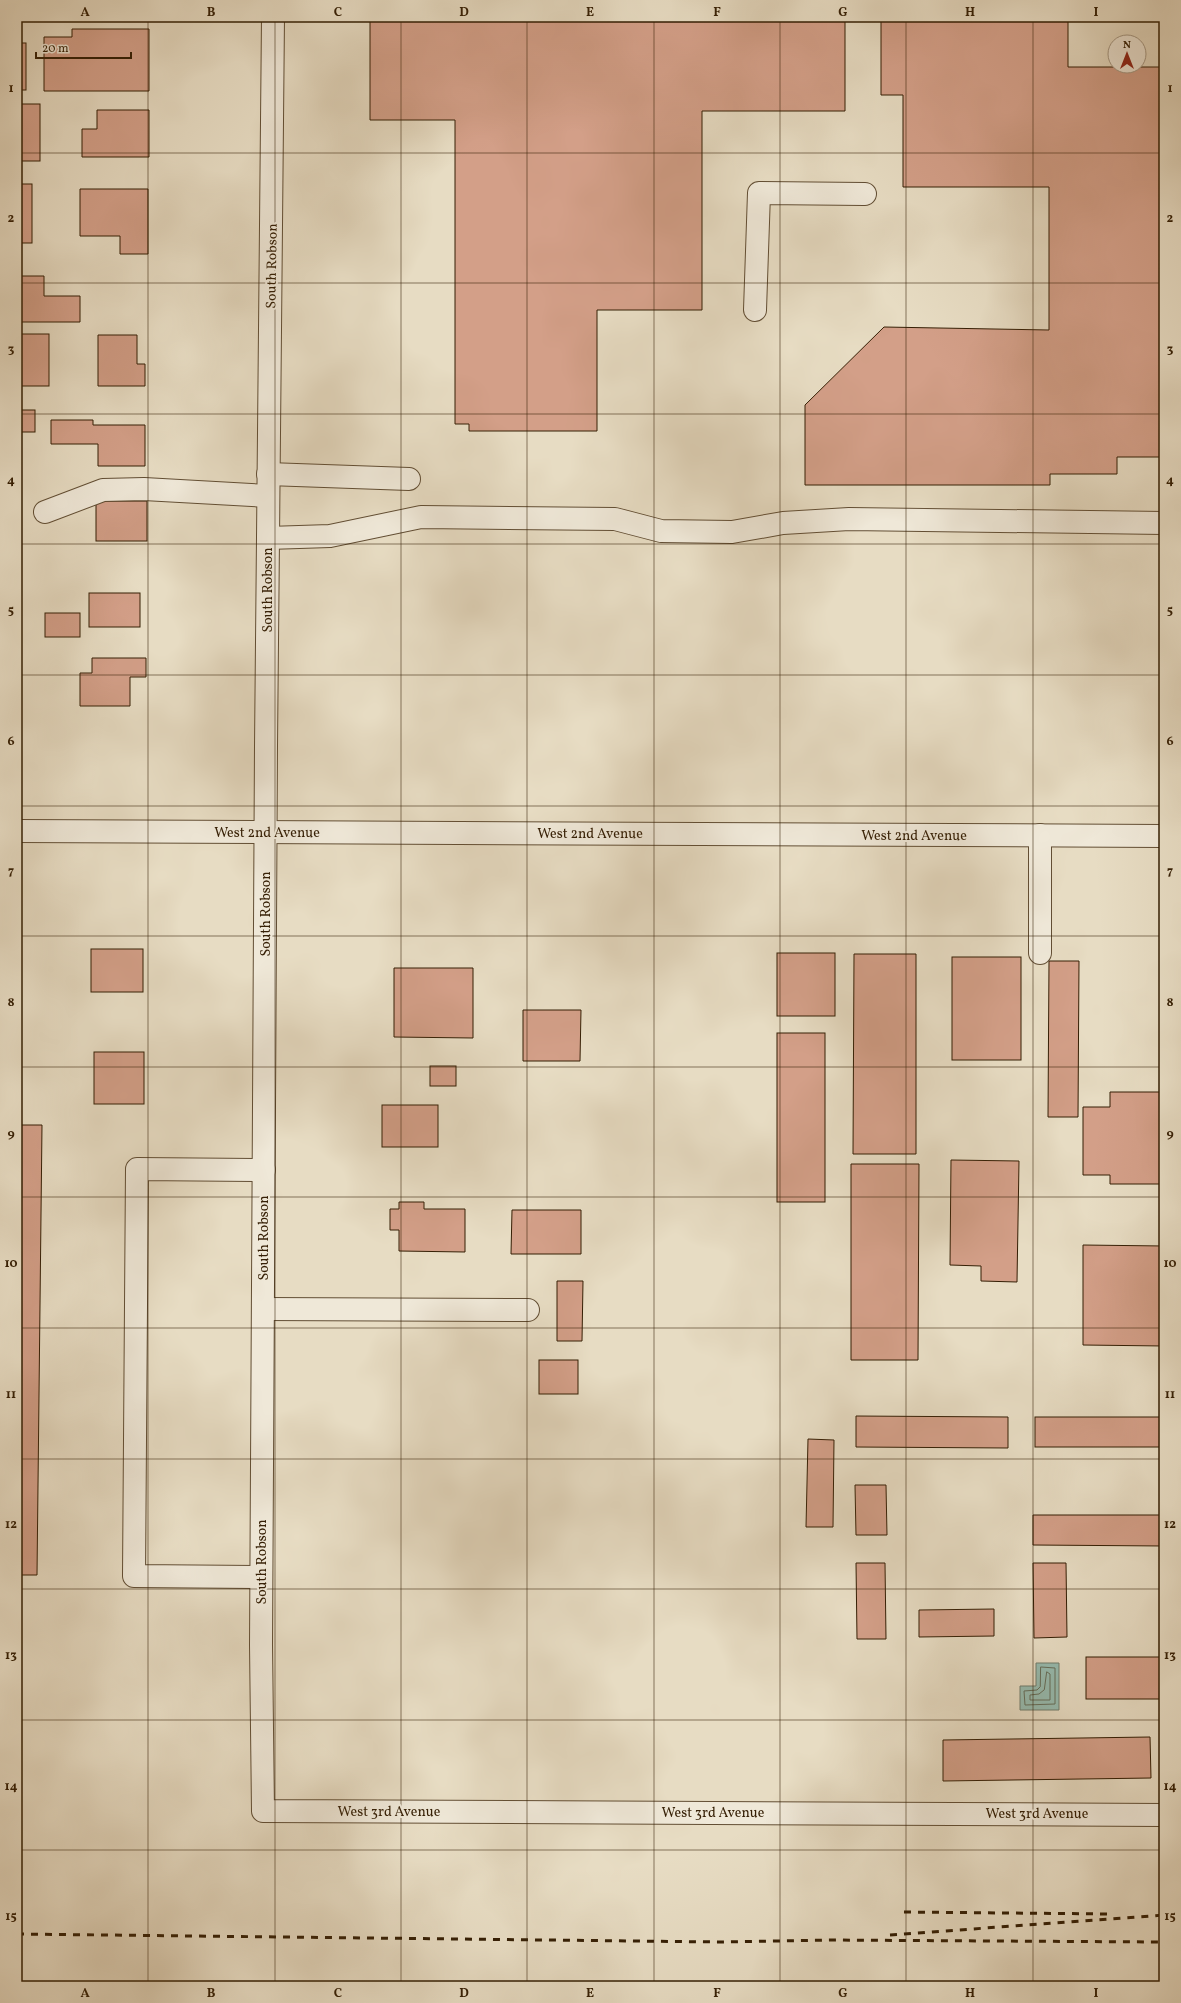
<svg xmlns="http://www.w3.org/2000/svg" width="1181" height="2003" font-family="Vollkorn,serif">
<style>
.water{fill:#97bcb0;stroke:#707d6c}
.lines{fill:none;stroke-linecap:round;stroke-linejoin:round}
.shore{stroke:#666e5a;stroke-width:1}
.building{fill:#d39f88;stroke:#351f05}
.minor-casing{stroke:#624e34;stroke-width:24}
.minor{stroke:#efe8d8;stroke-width:22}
.rail{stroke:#351f05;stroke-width:3;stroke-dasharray:7 7;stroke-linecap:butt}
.grid{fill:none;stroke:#351f05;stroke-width:1;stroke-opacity:0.55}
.labels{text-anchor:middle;stroke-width:4;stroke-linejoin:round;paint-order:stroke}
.street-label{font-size:14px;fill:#351f05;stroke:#efe8d8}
.neatline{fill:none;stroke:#351f05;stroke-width:1.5}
.grid-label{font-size:13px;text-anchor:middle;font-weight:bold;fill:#351f05}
</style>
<rect width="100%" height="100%" fill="#e7dcc3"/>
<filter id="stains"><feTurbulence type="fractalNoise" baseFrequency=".005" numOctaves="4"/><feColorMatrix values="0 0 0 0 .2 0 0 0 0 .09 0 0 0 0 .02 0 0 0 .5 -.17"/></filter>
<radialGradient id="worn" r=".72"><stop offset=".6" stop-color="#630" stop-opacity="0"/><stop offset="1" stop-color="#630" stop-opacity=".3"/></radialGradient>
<path class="water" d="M1036 1663H1059V1710H1020V1686H1036Z"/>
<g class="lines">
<g class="shore">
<path d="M1041 1667 1055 1668V1704L1025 1705 1024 1691 1037 1690 1040 1687Z"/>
<path d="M1047 1672 1050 1674V1700H1030V1695L1039 1694 1044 1690Z"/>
</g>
</g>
<g class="building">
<path d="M370 17H845V111H702V310H597V431H469V424H455V120H370Z"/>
<path d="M881 17H1068V67H1164V457H1117V474H1050V485H805V405L884 327 1049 330V187H903V95H881Z"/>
<path d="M72 29H149V91H44V37H72Z"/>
<rect x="17" y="43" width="9" height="47"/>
<rect x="17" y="104" width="23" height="57"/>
<path d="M97 110H149V157H82V129H97Z"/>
<rect x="17" y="184" width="15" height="59"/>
<path d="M80 189H148V254H120V236H80Z"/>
<path d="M17 276H44V296H80V322H17Z"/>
<rect x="17" y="334" width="32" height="52"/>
<path d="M98 335H137V364H145V386H98Z"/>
<rect x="17" y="410" width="18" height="22"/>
<path d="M51 420H93V425H145V466H98V444H51Z"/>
<rect x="96" y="501" width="51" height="40"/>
<rect x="89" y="593" width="51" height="34"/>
<rect x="45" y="613" width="35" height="24"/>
<path d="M92 658H146V677H130V706H80V673H92Z"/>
<rect x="91" y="949" width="52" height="43"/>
<rect x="777" y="953" width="58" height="63"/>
<path d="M854 954H916V1154H853Z"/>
<rect x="952" y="957" width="69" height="103"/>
<path d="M1049 961H1079L1078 1117H1048Z"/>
<path d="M394 968H473V1038L394 1037Z"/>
<path d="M523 1010H581L580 1061H523Z"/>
<rect x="777" y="1033" width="48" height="169"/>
<rect x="94" y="1052" width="50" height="52"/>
<rect x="430" y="1066" width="26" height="20"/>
<path d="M1110 1092H1164V1184H1110V1175H1083V1107H1110Z"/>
<rect x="382" y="1105" width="56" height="42"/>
<path d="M17 1125H42L37 1575H17Z"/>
<path d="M951 1160 1019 1161 1017 1282 981 1281V1266L950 1265Z"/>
<path d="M851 1164H919L918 1360H851Z"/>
<path d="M399 1202H424V1209H465V1252L399 1251V1230H390V1209H399Z"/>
<path d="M512 1210H581V1254H511Z"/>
<path d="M1083 1245 1164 1246V1346L1083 1345Z"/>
<path d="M557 1281H583L582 1341H557Z"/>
<rect x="539" y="1360" width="39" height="34"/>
<path d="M856 1416 1008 1417V1448L856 1447Z"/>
<rect x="1035" y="1417" width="129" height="30"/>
<path d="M808 1439 834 1440 833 1527H806Z"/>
<path d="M855 1485H886L887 1535H856Z"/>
<path d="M1033 1515H1164V1546L1033 1545Z"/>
<path d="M856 1563H885L886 1639H857Z"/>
<path d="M1033 1563H1066L1067 1637 1034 1638Z"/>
<path d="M994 1609V1636L919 1637V1610Z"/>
<rect x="1086" y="1657" width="78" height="42"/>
<path d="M1150 1737 1151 1778 943 1781V1740Z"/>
</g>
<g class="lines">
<g class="minor-casing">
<g id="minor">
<path d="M273 17 266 746 261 1645 263 1811 1164 1815"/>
<path d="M755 310 759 193 865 194"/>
<path d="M268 474 409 479"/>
<path d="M45 512 103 490 144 489 268 496"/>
<path d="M268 538 330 536 421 517 615 519 661 531 732 532 783 523 849 519 1164 523"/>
<path d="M17 831 1164 836"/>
<path d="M1040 835V953"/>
<path d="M263 1309 528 1310"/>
<path d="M261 1577 134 1576 137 1169 264 1170"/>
</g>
</g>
<use href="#minor" class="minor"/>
<g class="rail">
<path d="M904 1912 1111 1914"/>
<path d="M17 1934 721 1942 829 1940 1164 1942"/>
<path d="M890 1935 1164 1915"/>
</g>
</g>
<path class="grid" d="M148 17V1986M275 17V1986M401 17V1986M527 17V1986M654 17V1986M780 17V1986M906 17V1986M1033 17V1986M17 153H1164M17 283H1164M17 414H1164M17 544H1164M17 675H1164M17 806H1164M17 936H1164M17 1067H1164M17 1197H1164M17 1328H1164M17 1459H1164M17 1589H1164M17 1720H1164M17 1850H1164"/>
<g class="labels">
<g class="street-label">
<text transform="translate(271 266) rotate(-89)" y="5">South Robson</text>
<text transform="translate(267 590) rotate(-90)" y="5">South Robson</text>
<text x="267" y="837">West 2nd Avenue</text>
<text x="590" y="838">West 2nd Avenue</text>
<text x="914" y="840">West 2nd Avenue</text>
<text transform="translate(265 914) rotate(-90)" y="5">South Robson</text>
<text transform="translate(263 1238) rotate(-90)" y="5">South Robson</text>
<text transform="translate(261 1562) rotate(-90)" y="5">South Robson</text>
<text x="389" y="1816">West 3rd Avenue</text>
<text x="713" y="1817">West 3rd Avenue</text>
<text x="1037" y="1818">West 3rd Avenue</text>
</g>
</g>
<rect width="1181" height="2003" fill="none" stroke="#e7dcc3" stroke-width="44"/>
<g transform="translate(1127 54)"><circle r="19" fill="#efe8d8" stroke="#a59884"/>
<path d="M0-3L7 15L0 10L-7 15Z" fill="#8f2418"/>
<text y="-6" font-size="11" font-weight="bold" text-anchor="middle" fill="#351f05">N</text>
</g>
<path d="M36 52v6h95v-6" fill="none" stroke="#351f05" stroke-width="2"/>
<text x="42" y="52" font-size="12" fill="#351f05" stroke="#efe8d8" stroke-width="3" paint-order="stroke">20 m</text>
<rect x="22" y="22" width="1137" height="1959" class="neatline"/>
<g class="grid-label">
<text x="85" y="16">A</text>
<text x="211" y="16">B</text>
<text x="338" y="16">C</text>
<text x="464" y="16">D</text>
<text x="590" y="16">E</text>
<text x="717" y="16">F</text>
<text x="843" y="16">G</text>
<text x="970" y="16">H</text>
<text x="1096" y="16">I</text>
<text x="11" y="92">1</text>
<text x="1170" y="92">1</text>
<text x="11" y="222">2</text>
<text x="1170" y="222">2</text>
<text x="11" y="353">3</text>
<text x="1170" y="353">3</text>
<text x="11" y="484">4</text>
<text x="1170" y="484">4</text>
<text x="11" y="614">5</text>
<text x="1170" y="614">5</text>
<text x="11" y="745">6</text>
<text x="1170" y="745">6</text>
<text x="11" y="875">7</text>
<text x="1170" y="875">7</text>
<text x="11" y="1006">8</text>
<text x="1170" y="1006">8</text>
<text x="11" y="1137">9</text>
<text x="1170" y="1137">9</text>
<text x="11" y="1267">10</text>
<text x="1170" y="1267">10</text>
<text x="11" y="1398">11</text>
<text x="1170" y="1398">11</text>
<text x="11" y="1528">12</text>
<text x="1170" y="1528">12</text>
<text x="11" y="1659">13</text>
<text x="1170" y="1659">13</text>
<text x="11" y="1790">14</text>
<text x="1170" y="1790">14</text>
<text x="11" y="1920">15</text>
<text x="1170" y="1920">15</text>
<text x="85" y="1997">A</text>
<text x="211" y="1997">B</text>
<text x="338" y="1997">C</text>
<text x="464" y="1997">D</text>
<text x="590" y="1997">E</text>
<text x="717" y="1997">F</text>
<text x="843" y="1997">G</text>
<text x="970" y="1997">H</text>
<text x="1096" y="1997">I</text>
</g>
<rect width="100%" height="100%" filter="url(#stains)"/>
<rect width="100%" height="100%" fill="url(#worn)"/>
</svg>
